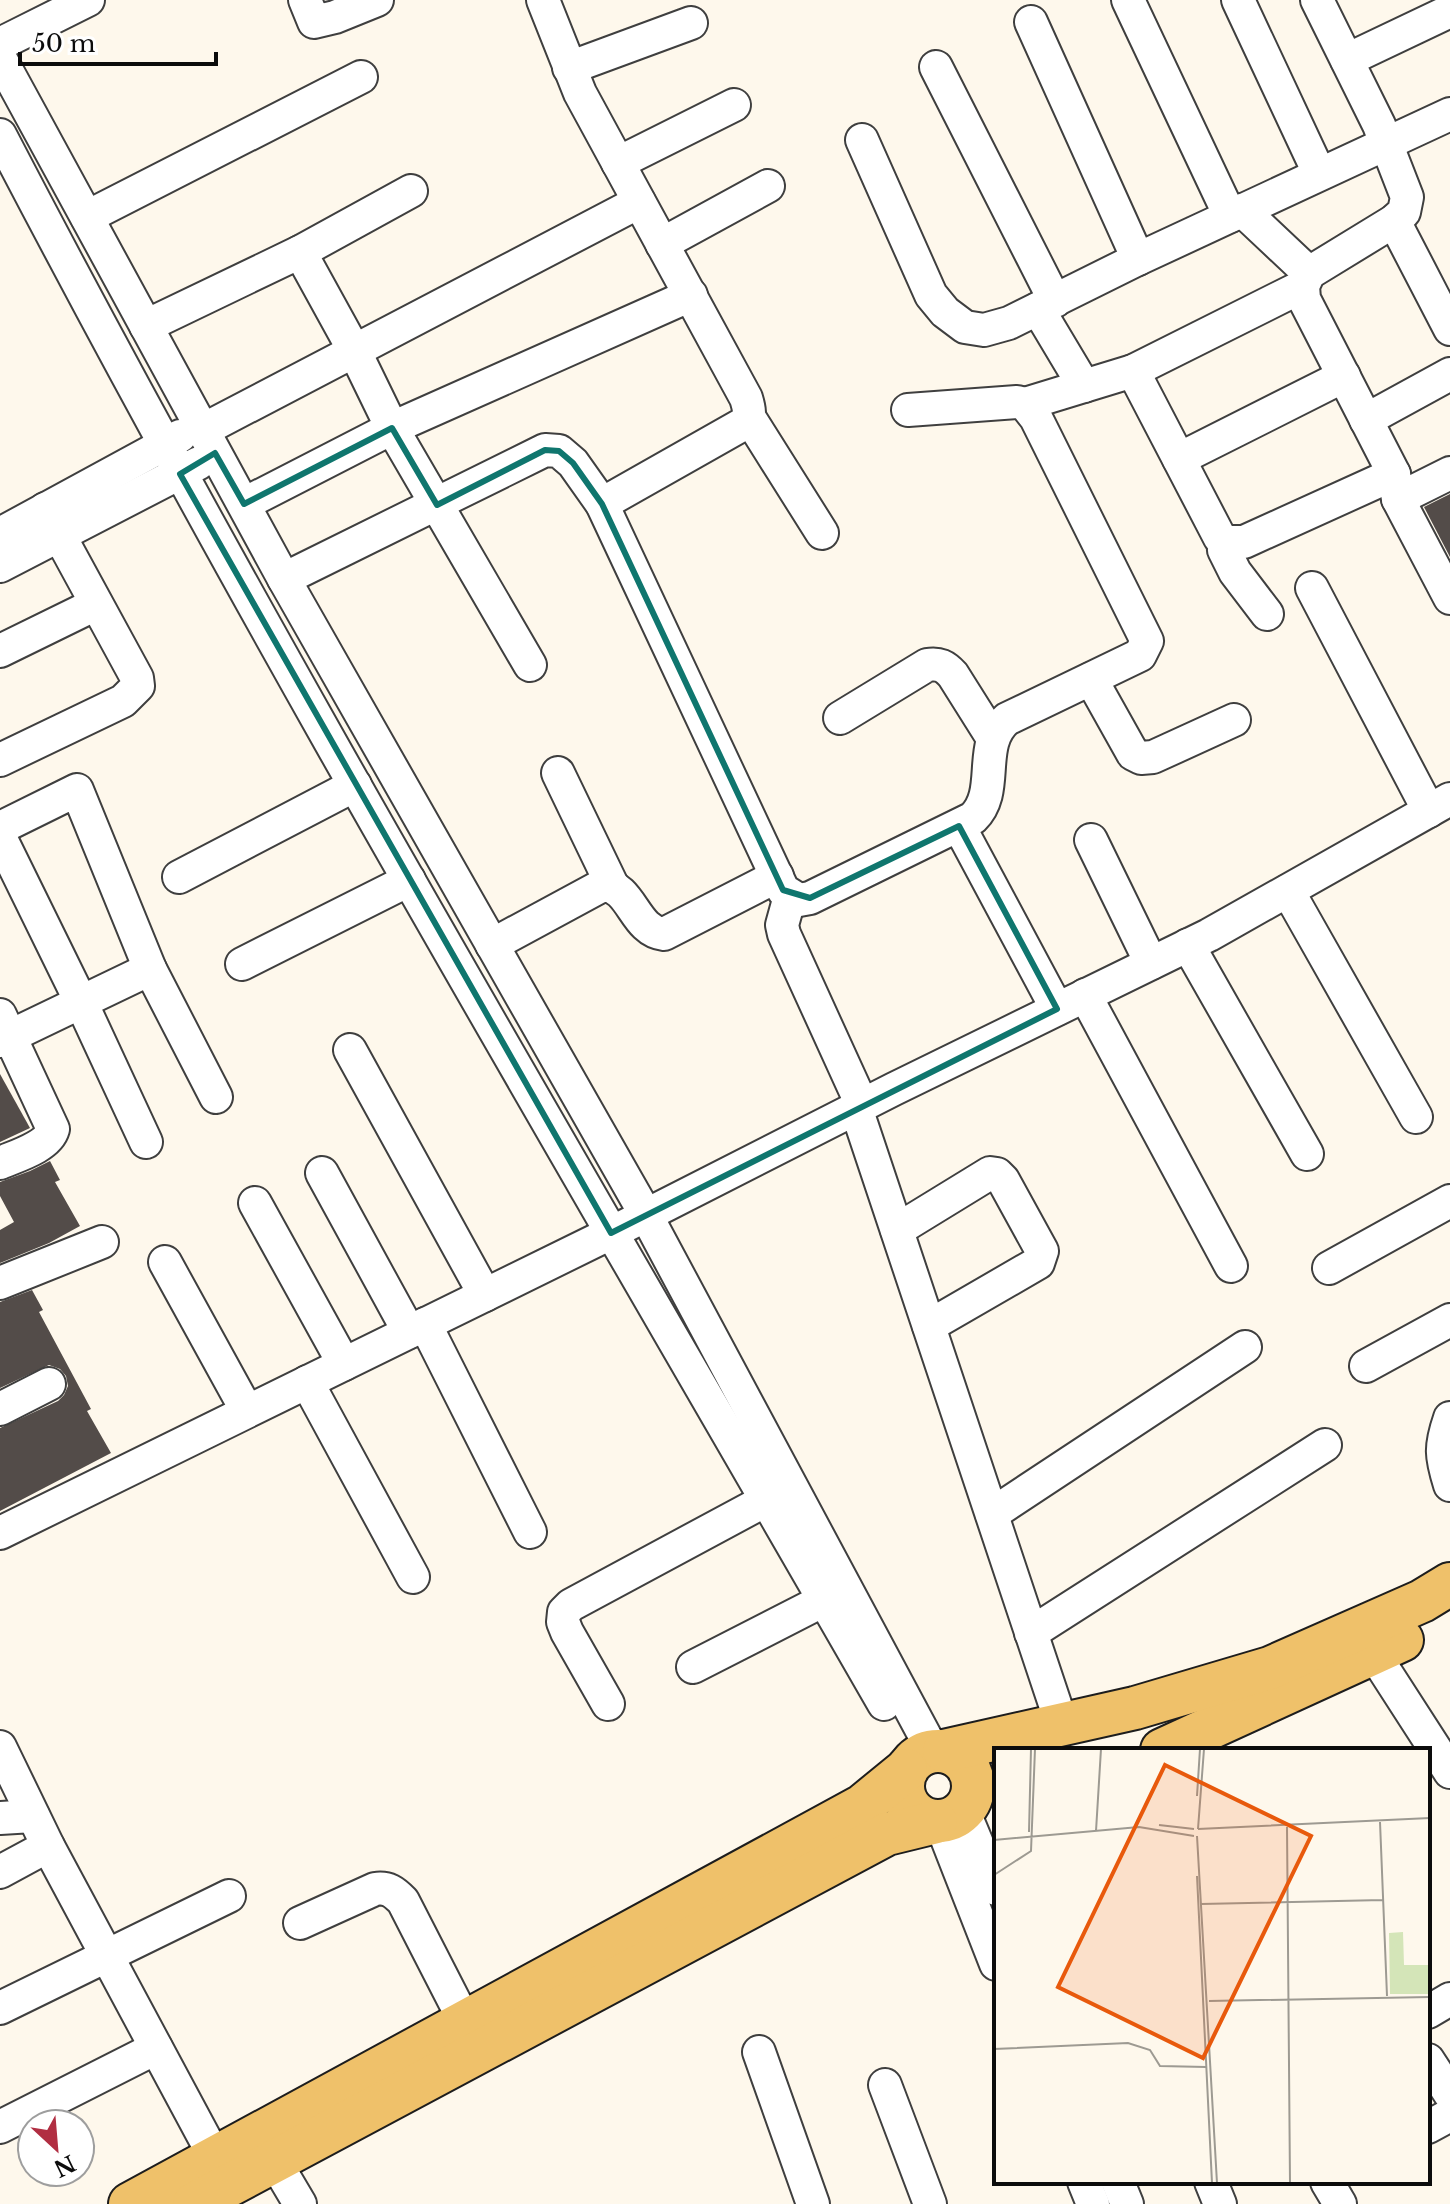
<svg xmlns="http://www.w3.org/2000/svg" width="1450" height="2204" font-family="'Libre Baskerville',serif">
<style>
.building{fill:#534c49}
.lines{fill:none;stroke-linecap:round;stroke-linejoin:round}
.minor-casing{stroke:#3f3f3f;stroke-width:36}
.major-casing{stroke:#1d1d1d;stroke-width:46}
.minor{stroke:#fff;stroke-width:32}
.major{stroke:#efc16a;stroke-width:42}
.marked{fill:none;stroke:#0f766e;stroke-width:6;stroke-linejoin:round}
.inset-road{fill:none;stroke:#9d9a92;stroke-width:2}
.view{fill:#e8590c;fill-opacity:0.15;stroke:#e8590c;stroke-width:4}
.inset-edge{fill:none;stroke:#0c0c0c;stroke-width:4}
</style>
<rect width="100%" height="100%" fill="#fef8ec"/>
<g class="building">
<path d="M1450 494V557L1424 507Z"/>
<path d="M0 1074 30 1128 0 1142Z"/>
<path d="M50 1161 60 1180 55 1182 80 1226 49 1243 0 1263V1230L14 1222 0 1196V1182L30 1171Z"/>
<path d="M32 1290 43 1310 39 1312 91 1409 87 1411 111 1453 0 1511V1428L58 1401 64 1395 68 1386 66 1376 60 1369 49 1365 0 1388V1302Z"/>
</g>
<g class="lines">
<g class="minor-casing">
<g id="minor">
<path d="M305 0 314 22 335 17 377 0"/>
<path d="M543 0 580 93 746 398C749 408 751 414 745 423L602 504"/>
<path d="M1128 0 1230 216"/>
<path d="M1238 0 1319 173"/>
<path d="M1317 0 1379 125 1407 197 1404 212 1394 221 1309 273 1303 286 1304 299 1394 474 1398 499 1450 598"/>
<path d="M1031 22 1138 259"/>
<path d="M0 44 88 0"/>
<path d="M0 58 284 579 646 1215 933 1751"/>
<path d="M1347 60 1450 11"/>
<path d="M936 67 1055 301"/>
<path d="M569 68 691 23"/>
<path d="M0 135C277 668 585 1183 884 1704"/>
<path d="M862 140 931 295 945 312 965 327 984 330 1009 323 1138 259 1450 114"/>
<path d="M618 163 734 105"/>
<path d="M1242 210 1309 273"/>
<path d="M87 217 361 77"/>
<path d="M1394 221 1450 329"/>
<path d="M662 244 768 186"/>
<path d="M300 252 355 352 392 428 530 665"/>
<path d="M1038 309 1084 386"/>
<path d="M146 326 300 252 411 191"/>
<path d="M1133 371 1220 538 1228 542H1244L1394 474"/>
<path d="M1025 404 1133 371 1303 286"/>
<path d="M749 417 822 533"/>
<path d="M1366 420 1450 374"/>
<path d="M203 430 639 202"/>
<path d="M1179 459 1344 376"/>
<path d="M1398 499 1450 473"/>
<path d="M244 504 392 428 691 295"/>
<path d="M0 534 180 436"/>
<path d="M1228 542 1224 550 1235 572 1267 614"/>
<path d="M0 566 199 463"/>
<path d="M284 579 545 450 559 451 573 463 602 504 783 890 799 900 810 898 973 818C1001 791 976 745 1007 719L1140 655 1147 641 1036 418 1025 404 1017 402 908 410"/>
<path d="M1312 588 1429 811"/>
<path d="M0 651 96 604"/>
<path d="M1091 679 1133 754 1141 758 1153 757 1234 720"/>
<path d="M840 718 927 665C939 663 945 666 953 675L992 737"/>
<path d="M0 760 123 701 138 686 137 678 45 509"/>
<path d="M558 773 612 885"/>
<path d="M959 826 1057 1009"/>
<path d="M0 828 77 790 150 969 216 1097"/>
<path d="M0 837 81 1002 146 1142"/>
<path d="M1091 840 1151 963"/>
<path d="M179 877 355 785"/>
<path d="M1288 891 1416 1117"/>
<path d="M790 896 782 925 784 934 862 1105"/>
<path d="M492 945 603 885C632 886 634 931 664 934L777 876"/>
<path d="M1188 945 1307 1154"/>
<path d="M242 964 409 880"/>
<path d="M1085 995 1231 1266"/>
<path d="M0 1015 53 1129C48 1147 16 1156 0 1163"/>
<path d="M0 1041 150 969"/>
<path d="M350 1050 485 1295"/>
<path d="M856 1108 1062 1725"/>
<path d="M322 1173 409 1332"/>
<path d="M255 1203 344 1364"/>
<path d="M897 1230 990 1173 997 1174 1003 1180 1042 1251 1038 1263 929 1326"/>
<path d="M165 1262 247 1411"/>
<path d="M1329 1268 1450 1201"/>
<path d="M0 1283 102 1242"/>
<path d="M425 1324 530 1532"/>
<path d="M1366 1366 1450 1320"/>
<path d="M307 1382 413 1577"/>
<path d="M0 1409 49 1384"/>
<path d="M1450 1418C1440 1447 1441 1456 1450 1485"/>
<path d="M992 1514 1245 1347"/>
<path d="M0 1533 611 1233 894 1089 1209 935 1450 799"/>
<path d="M1031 1633 1325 1445"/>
<path d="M1361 1634 1450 1772"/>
<path d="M693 1667 824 1600"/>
<path d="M608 1704 567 1632 563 1622 564 1612 571 1605 766 1500"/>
<path d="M0 1747 48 1846 226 2178"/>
<path d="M963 1810 996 1889"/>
<path d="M0 1818 33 1816"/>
<path d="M940 1821 996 1964"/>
<path d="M0 1872 48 1846"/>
<path d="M300 1923 375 1889C388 1887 394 1892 403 1901L465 2022"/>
<path d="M0 2008 229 1896"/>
<path d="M1428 2012 1450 1999"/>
<path d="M759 2052 813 2204"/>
<path d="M1428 2060 1450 2094"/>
<path d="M885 2085 930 2204"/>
<path d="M0 2127 156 2048"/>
<path d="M1428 2127 1450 2115"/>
<path d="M274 2160 300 2204"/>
<path d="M1084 2182 1093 2204"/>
<path d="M1118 2182 1127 2204"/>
<path d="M1211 2182 1220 2204"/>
<path d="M1327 2182 1340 2204"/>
</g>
</g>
<g class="major-casing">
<g id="major">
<path d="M1162 1750 1402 1640"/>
<circle cx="938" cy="1786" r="35"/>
<path d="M944 1751 1135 1708 1270 1668 1422 1601 1450 1584"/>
<path d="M130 2204 862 1806 906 1770"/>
<path d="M194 2204 887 1834 936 1822"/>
</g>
</g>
<use href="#minor" class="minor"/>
<use href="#major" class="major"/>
</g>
<path class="marked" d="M392 428 437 505 545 450 559 451 573 463 602 504 783 890 810 898 959 826 1057 1009 611 1233 180 474 215 453 244 504Z"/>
<g transform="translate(994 1748)">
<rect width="436" height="436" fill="#fef8ec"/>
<path d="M409 184 410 217H436V246H396L395 185Z" fill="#d4e5b8"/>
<path class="inset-road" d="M203 48 206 1M386 74 393 248M165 77 200 81M293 79 296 435M204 81 210 1M204 81 436 70M102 83 107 1M35 84 37 1M203 88 223 435M0 92 145 79 200 88M0 127 37 103 41 1M203 128 218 435M207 156 389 152M215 253 436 249M0 301 134 295 156 302 166 318 212 319"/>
<path class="view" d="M171 17 317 88 209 310 64 239Z"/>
<rect width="436" height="436" class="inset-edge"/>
</g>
<g transform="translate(56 2148) rotate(154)"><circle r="38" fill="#ffffff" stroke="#9e9e9e" stroke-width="2"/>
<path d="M0-6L14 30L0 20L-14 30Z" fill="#b12e42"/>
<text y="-12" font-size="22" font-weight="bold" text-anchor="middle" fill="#0c0c0c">N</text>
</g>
<path d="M20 52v12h196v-12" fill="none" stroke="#0c0c0c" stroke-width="4"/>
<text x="32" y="52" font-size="24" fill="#0c0c0c" stroke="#ffffff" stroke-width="6" paint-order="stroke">50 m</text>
</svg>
